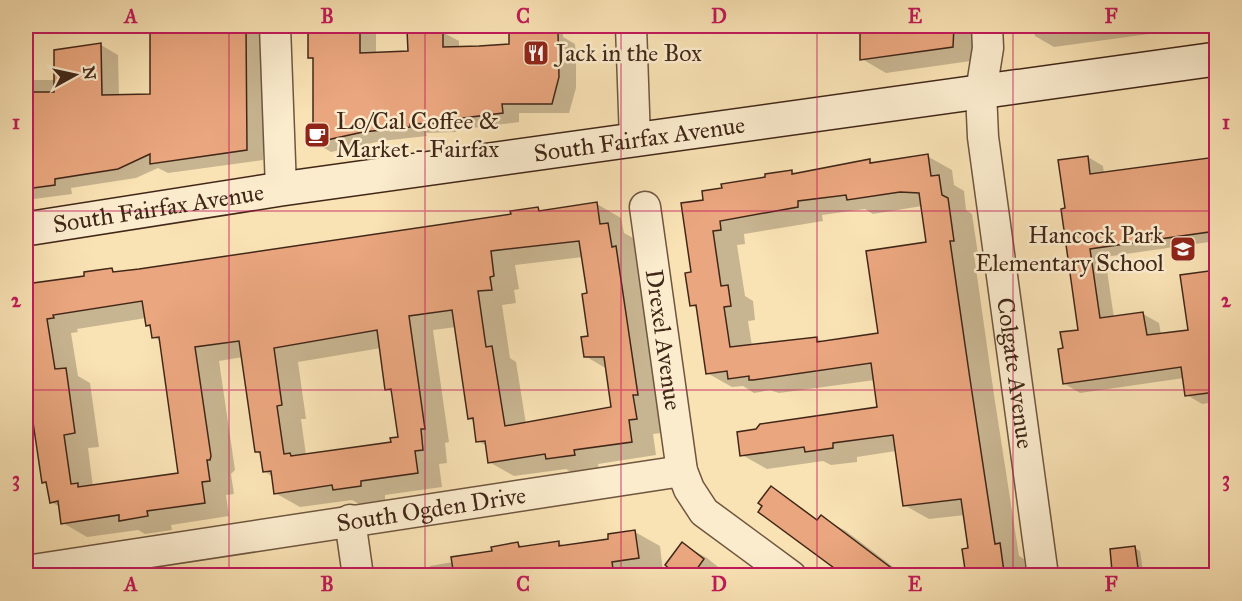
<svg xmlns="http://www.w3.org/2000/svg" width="1242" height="601" font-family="'IM FELL Great Primer',serif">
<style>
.shadow{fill:#0003;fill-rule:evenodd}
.building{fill:#eaa67e;stroke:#412718;stroke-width:1.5;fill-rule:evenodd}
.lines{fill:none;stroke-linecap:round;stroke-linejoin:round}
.street-casing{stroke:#6f563f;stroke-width:33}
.secondary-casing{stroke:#412718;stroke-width:36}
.street{stroke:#fbecce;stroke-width:30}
.secondary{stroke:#fbecce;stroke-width:33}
.grid{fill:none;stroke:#c2185b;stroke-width:1.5;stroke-opacity:0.55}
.labels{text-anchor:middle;stroke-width:5;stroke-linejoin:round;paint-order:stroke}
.poi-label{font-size:24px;fill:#412718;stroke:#fbecce;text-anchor:start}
.street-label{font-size:24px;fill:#412718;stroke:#fbecce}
.neatline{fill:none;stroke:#c2185b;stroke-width:2}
.grid-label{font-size:20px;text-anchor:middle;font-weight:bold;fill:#c2185b}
</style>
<rect width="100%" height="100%" fill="#f9e2b4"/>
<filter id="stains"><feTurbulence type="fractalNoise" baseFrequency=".00333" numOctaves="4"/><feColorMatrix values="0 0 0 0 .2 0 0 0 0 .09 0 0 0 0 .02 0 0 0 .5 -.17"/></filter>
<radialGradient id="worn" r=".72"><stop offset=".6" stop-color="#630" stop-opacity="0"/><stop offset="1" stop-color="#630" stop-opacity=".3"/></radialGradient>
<g class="shadow">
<path d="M208 26H255L263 30V160L168 173 158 168 136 178 71 188 72 194 26 200V80H56L101 45 118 55 119 96 152 95 151 34Z"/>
<path d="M310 26H367L376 31V54L409 53 442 32 459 41V47L510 45 515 26H563V37L575 44 576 56V88L569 113H519V122L456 130V132L426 133 427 136 381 141 331 152 314 142V60L310 57Z"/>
<path d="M862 26H980L978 60 886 73 862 59Z"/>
<path d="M1034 26H1207L1054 47 1035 36Z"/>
<path d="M927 156 952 170 954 185 964 191 966 210 972 214 978 254 974 255 994 395 1019 556 1024 559 1026 576H968L970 549 965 515 929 519 904 505 896 451 857 457V462L831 465 823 461 767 469 742 455 879 409 875 380 779 393 770 390 754 393 743 386 732 387 707 373 698 309 691 305 693 274 704 201 792 172 796 174 870 161 874 164ZM922 206 927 243 880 334 823 342 816 338 752 346 748 321 755 320 753 301 745 296 737 245 745 244 744 234 823 221 822 215 865 209 873 214Z"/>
<path d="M1088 157 1103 166 1104 174 1216 158V241L1105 257 1114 318 1143 314 1159 323 1161 335 1190 331 1181 276 1216 271V402L1202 404 1187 395 1184 378 1080 393 1065 384 1064 349 1080 331 1066 210Z"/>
<path d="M597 204 621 218 624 233 633 238 636 259 641 262 662 408 657 409 661 433 653 434 656 455 598 464 599 469 573 473 566 469 514 476 489 462 487 446 478 441 474 421 469 418 456 327 433 330 449 442 445 443 447 463 439 464 442 487 385 495V500L359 504 352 500 300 507 275 493 273 477 264 471 262 455 256 451 243 357 219 361 235 470 231 474 234 494 226 495 229 516 171 525 172 530 145 534 138 530 87 537 63 523 60 507 51 502 48 485 44 482 26 359V309L86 277 112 270 117 273 512 216 538 209 543 212ZM583 257 588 294 589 338 585 356 607 369 613 409 526 424 516 362 510 358 502 305 516 303 514 290 519 289 515 265ZM146 318 153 337 161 341 179 475 93 487 88 448 99 447 90 383 78 376 71 333 78 332 77 329ZM381 348 387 389 393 393 399 439 393 443 306 455 301 419H306L298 362Z"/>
<path d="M771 488 819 520 821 517 846 531 905 576H845Z"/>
<path d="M635 532 660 546 663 572 639 576H423L431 574 430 566 453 562 518 544 525 548 559 543 565 546 610 540Z"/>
<path d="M682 544 707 558 728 575 680 576Z"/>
<path d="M1135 548 1140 551 1143 570 1119 573 1114 570Z"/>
</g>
<g class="building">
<path d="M198 26H246L247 150 150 164V154L118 169 55 179V185L26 189V92H54V50L101 43 102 95 150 94V33Z"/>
<path d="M308 26H360V53L408 51 407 30H443V47L479 46 509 44V33H513V26H546L547 32H558L559 77 552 104H502L503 113 439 121V123L410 124V127L363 132 313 143V58H308Z"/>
<path d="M860 26H954L953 47 860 60Z"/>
<path d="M928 154 931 176 939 175 942 195 948 198 954 241H950L970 379 995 544 1000 543 1004 572 999 573 1000 576H966L962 549 968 548 961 499 903 506 893 435 833 443V448L805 452 804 447 740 456 737 432 756 429 760 424 877 407 871 363 753 380H749V376L728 379 727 371 706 374 696 305 690 306 685 273 691 272 681 203 703 200 702 191 722 188 721 184 765 177V174L792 170V174L870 159V163ZM900 192 919 193 926 242 866 251 878 333 817 342V337L730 347 724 307 731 306 728 285 721 286 713 231 721 230 720 221 798 207V201L846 195 847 200Z"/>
<path d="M1088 156 1090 174 1216 157V231L1090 249 1100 318 1143 312 1147 335 1188 330 1180 275 1216 270V392L1185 396 1181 367 1063 384 1058 349 1063 348 1060 332 1078 330 1061 209 1065 208 1058 160Z"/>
<path d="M597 202 600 224 608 223 612 247 616 246 638 395H633L637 419 629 420 632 442 574 450 575 455 546 459 545 454 488 463 485 441 476 442 473 418 468 419 452 310 409 316 425 429H421L423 450 415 451 418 473 361 481V486L333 490 332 485 274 494 271 471 263 472 260 452H255L239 341 195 347 211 456 210 460H207L210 481 202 482 205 503 147 511 148 516 119 521V515L61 524 58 501 50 503 46 482 42 483 26 375V307H30L26 284 84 276V272L112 268 113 272 139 269 511 214 510 211 538 207 539 211ZM579 241 587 293 582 294 588 336 581 337 584 357H604L611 407 505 426 492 346 486 347 478 291 492 290 490 277 494 276 491 251ZM142 301 146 326 150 325 152 338 159 337 178 473 78 487V483L71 484 64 435 75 433 66 368 55 369 47 319 54 318 53 315ZM377 330 385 390 391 389 398 437 390 438 391 442 291 456 290 453 284 454 277 406 282 405 274 348Z"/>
<path d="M771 486 817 520 821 515 902 576H845L758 512 762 506 758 503Z"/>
<path d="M635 530 639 558 612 562 614 576H573L572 568 521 576H454L451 557 492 551 491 547 518 542 519 547 559 541V546L608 539V534Z"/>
<path d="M682 542 704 559 692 576H678L665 565Z"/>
<path d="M1135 546 1138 568 1112 571 1110 549Z"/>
</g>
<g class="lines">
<g class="street-casing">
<g id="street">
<path d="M275 26 281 189"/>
<path d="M631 26 635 140"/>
<path id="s1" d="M987 26 988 48 981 92 983 137 1043 576"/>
<path id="s2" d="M645 207 682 471 689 489 704 512 791 576"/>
<path d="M350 520 358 576"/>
<path id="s3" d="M26 571 682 471"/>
</g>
</g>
<g class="secondary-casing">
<g id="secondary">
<path id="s4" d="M26 229 281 189 1216 59"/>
</g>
</g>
<use href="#street" class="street"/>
<use href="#secondary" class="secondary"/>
</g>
<path class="grid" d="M229 26V576M425 26V576M621 26V576M817 26V576M1013 26V576M26 211H1216M26 390H1216"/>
<defs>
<g id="restaurant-square" transform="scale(1.35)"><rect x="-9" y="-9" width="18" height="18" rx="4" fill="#8f2418" stroke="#fbecce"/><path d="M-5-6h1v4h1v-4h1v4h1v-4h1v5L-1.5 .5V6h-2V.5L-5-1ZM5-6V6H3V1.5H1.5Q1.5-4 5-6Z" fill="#fff"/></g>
<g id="cafe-square" transform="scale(1.35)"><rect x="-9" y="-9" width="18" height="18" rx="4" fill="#8f2418" stroke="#fbecce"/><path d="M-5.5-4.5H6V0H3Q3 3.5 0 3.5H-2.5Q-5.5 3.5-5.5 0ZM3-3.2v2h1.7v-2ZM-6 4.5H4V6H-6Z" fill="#fff"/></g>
<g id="school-square" transform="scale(1.35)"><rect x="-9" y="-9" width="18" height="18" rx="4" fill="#8f2418" stroke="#fbecce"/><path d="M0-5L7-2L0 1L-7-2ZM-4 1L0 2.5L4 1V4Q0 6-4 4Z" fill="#fff"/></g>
</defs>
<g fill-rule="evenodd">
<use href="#restaurant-square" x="536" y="53"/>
<use href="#cafe-square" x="317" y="135"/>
<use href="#school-square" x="1183" y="249"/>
</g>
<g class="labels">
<g class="poi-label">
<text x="556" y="61">Jack in the Box</text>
<text x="336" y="129">Lo/Cal Coffee &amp;<tspan x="336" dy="28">Market - Fairfax</tspan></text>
<text x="1164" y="243" text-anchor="end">Hancock Park<tspan x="1164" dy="28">Elementary School</tspan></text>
</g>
<g class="street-label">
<text dy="8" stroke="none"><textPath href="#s4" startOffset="620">South Fairfax Avenue</textPath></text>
<text dy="8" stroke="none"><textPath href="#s4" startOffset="134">South Fairfax Avenue</textPath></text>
<text dy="8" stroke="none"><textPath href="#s2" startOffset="134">Drexel Avenue</textPath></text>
<text dy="8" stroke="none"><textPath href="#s1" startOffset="350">Colgate Avenue</textPath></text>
<text dy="8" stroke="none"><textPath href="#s3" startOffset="410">South Ogden Drive</textPath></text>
</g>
</g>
<rect width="1242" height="601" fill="none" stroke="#f9e2b4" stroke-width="66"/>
<g transform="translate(75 75) rotate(82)" stroke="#fbecce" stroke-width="4.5" paint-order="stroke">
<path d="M0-4.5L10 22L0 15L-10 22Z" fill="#412718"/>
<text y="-9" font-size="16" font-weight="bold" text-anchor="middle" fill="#412718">N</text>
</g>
<rect x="33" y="33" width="1176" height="535" class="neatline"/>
<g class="grid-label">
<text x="131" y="23">A</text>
<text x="327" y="23">B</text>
<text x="523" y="23">C</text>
<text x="719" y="23">D</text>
<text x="915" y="23">E</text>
<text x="1111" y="23">F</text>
<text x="16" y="129">1</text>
<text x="1226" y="129">1</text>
<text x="16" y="307">2</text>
<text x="1226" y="307">2</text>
<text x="16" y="486">3</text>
<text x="1226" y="486">3</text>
<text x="131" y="591">A</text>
<text x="327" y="591">B</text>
<text x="523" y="591">C</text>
<text x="719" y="591">D</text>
<text x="915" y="591">E</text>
<text x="1111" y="591">F</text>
</g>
<rect width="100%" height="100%" filter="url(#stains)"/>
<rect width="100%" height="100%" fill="url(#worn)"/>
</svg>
